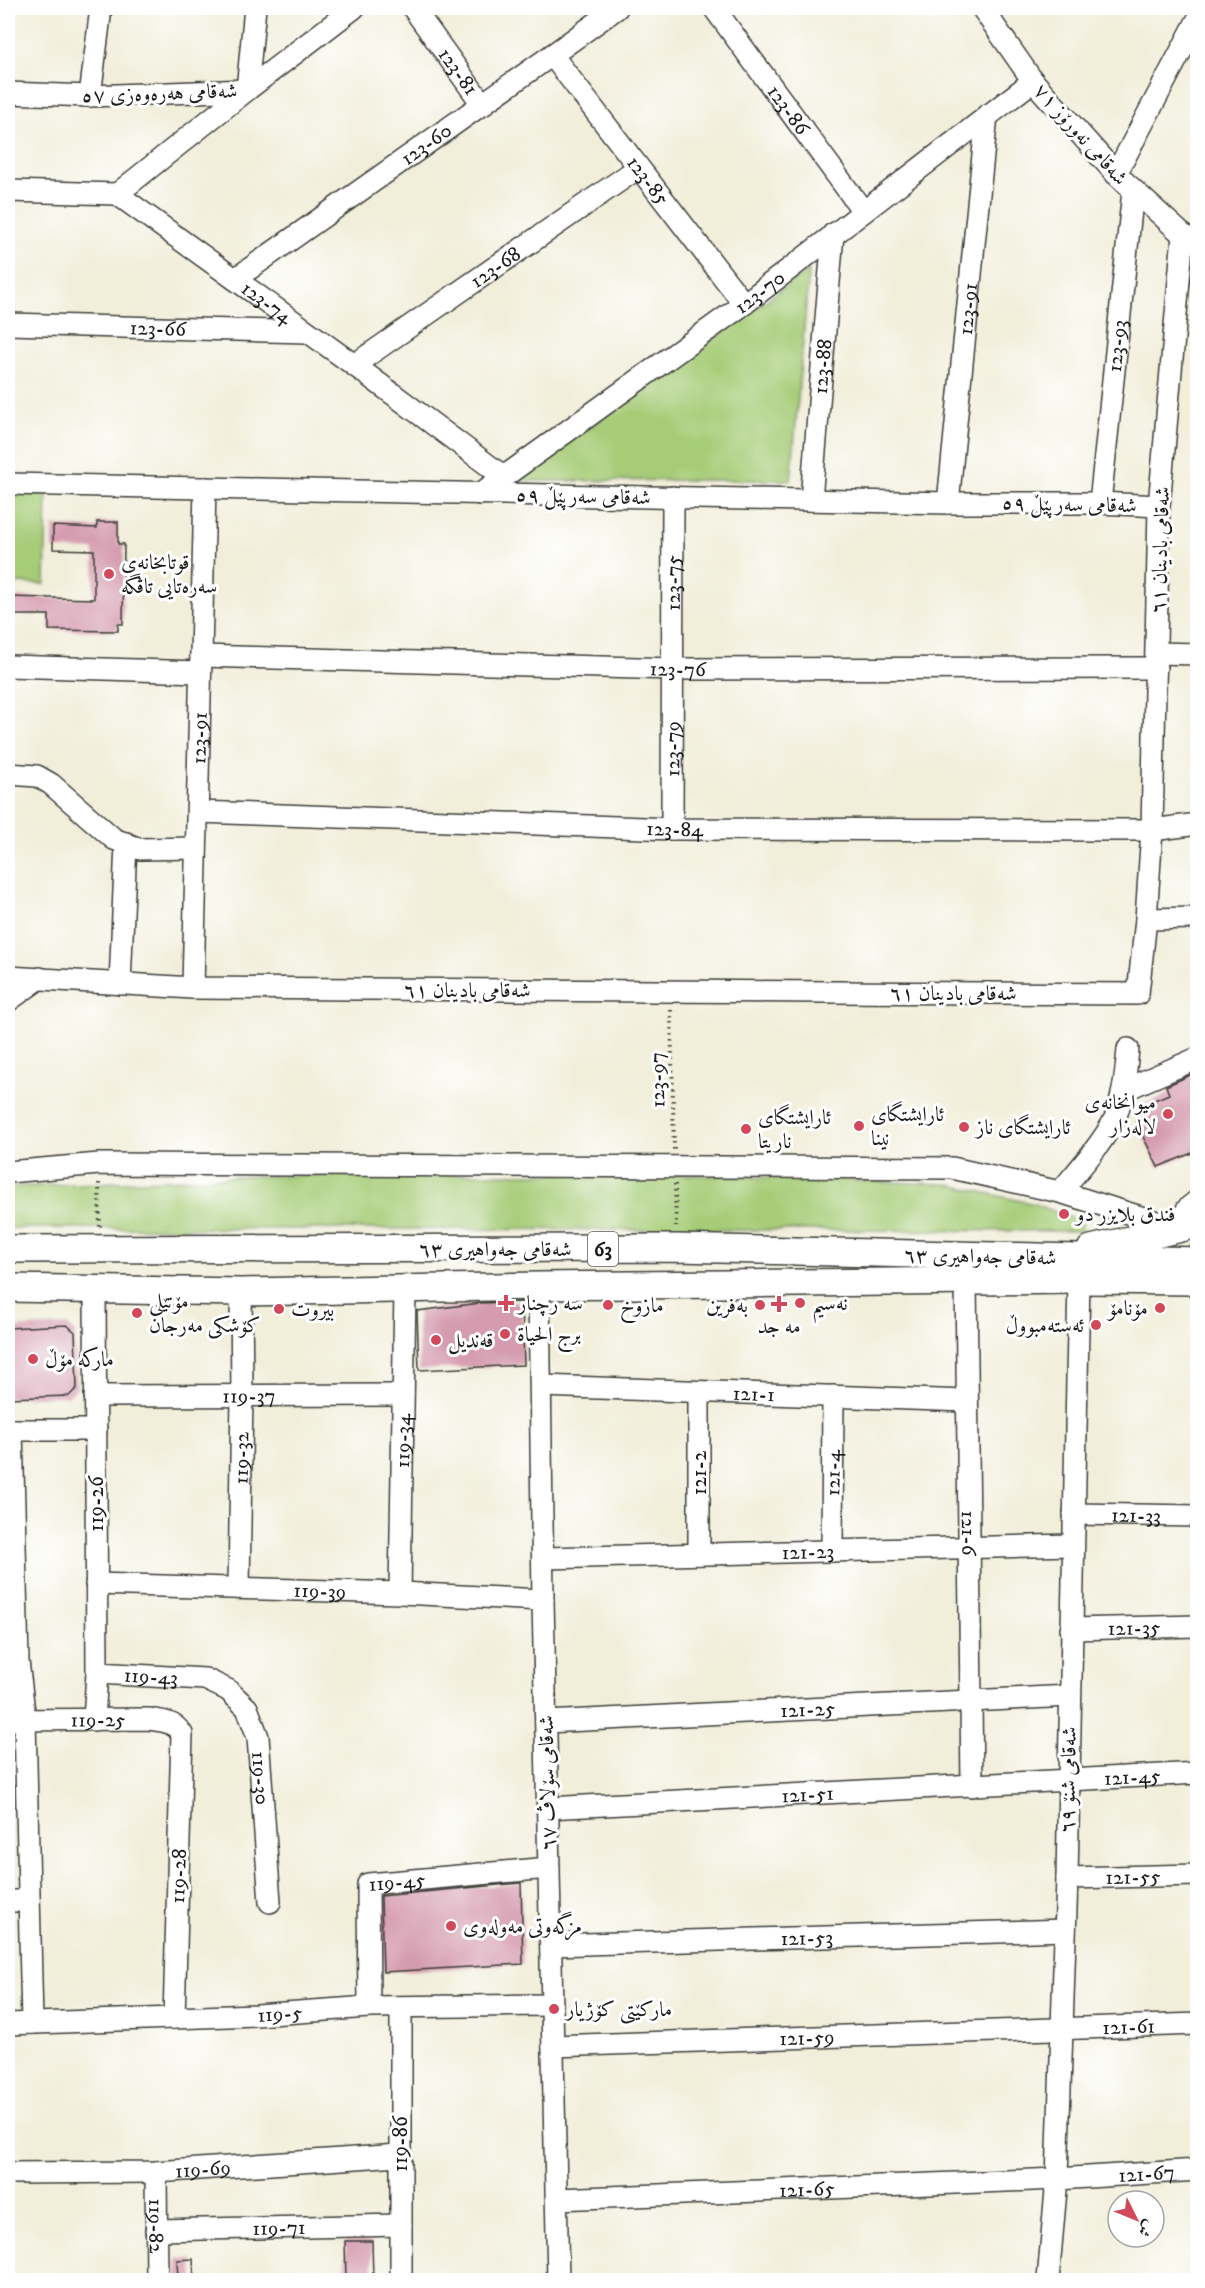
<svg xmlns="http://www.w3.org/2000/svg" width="1205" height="2288" font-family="'IM FELL DW Pica',Amiri,serif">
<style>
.green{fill:#a6cc77;stroke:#61744a;stroke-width:1.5}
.building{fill:#d59cb0}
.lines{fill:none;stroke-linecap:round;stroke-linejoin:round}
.minor-casing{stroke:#3c3c38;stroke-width:24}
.major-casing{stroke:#3c3c38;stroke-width:30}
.path{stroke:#3c3c38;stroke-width:4;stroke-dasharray:1.5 4.5;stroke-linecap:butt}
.minor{stroke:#fff;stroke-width:21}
.major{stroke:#fff;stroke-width:27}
.poi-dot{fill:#d1495b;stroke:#fff;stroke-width:2}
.labels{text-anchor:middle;stroke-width:6;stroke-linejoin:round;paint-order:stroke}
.shield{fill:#fff;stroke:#606060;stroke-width:1.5}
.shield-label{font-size:20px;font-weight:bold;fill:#1c1c1c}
.street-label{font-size:21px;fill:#1c1c1c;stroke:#fff}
.poi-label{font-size:21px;fill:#1c1c1c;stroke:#fff;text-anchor:start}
</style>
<rect width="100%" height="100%" fill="#fff"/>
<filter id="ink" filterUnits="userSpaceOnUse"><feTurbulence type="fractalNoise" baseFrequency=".0167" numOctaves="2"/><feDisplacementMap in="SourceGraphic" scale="12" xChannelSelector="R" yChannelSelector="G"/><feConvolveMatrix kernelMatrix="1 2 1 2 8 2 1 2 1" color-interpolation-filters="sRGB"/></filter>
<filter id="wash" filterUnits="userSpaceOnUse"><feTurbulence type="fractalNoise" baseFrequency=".008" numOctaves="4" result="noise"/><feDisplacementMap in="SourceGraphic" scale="24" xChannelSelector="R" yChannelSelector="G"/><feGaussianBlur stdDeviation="1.35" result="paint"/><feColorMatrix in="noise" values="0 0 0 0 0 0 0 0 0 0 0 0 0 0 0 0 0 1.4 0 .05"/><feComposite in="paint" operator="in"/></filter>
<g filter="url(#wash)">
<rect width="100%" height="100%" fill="#f1eeda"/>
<g class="green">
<path d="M809 270 791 480 515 481Z"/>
<path d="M8 493 47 494 45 584 8 583Z"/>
<path d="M636 1173 946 1184 1035 1204 1082 1222V1231L8 1228V1187L254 1176Z"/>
</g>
<g id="blocks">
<g class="building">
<path d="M97 522H118V544H124L123 624H118V631L49 630V615H8V597L94 599V550L53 549V526L97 528Z"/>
<path d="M1197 1072V1151L1158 1167 1136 1122 1140 1106 1169 1094 1166 1086Z"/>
<path d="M522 1302 524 1365 419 1370 417 1311 481 1303Z"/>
<path d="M67 1325 75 1332 77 1388 69 1396 8 1398V1328Z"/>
<path d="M521 1883 523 1964 383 1972 381 1896Z"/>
<path d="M345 2241H372L373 2280H346Z"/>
<path d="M193 2259 194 2280H178L177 2260Z"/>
</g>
</g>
</g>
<g filter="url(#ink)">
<use href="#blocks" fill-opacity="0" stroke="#3c3c38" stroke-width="1.5"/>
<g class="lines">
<g class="minor-casing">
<g id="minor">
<path id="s1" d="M413 8 483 105"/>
<path id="s2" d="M714 8 863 211"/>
<path d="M982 8 1033 81 1116 174 1183 235 1198 243"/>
<path id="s3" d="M552 55 744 304"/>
<path d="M8 93 90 96 247 90 354 8"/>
<path d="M90 96 101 8"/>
<path d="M1116 174 1198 19"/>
<path id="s4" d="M8 191 117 194 354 365 504 477"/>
<path d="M117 194 247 90 255 8"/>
<path id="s5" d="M235 279 552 55 617 8"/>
<path id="s6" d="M8 324 308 332"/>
<path id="s7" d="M354 365 638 168"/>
<path d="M8 484 948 503H1100L1159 506"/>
<path id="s8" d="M480 494 744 304 1033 81"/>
<path id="s9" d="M811 500 833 234"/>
<path id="s10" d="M948 503 987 115"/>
<path id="s11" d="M1100 503 1133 191"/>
<path d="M1157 653 1198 654"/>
<path id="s12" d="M201 656 674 669 1156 668"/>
<path d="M8 666 200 672"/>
<path d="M8 774 37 776 51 784 114 839 140 849 196 848"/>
<path id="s13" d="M198 812 672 829 1152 830 1198 824"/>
<path id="s14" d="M672 829 673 497"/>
<path d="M1146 919 1198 918"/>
<path d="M8 977 193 988 1138 994 1146 919 1152 830 1159 506 1183 235"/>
<path d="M120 984 126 843"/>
<path id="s15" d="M193 988 205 488"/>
<path d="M8 1001 40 978"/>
<path d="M1124 1090 1198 1058"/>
<path d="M8 1172 99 1164 952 1168 1060 1192 1176 1228 1188 1208 1198 1200"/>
<path d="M1060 1192C1076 1173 1109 1136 1117 1113 1124 1092 1126 1071 1128 1049"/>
<path id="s16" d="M966 1281 972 1786"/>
<path d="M539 1286 543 1600 558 2280"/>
<path id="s17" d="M541 1386 967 1401"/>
<path id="s18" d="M95 1396 403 1395"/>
<path d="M8 1430H96"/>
<path d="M12 1430 18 1661 25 1720 32 2023"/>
<path id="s19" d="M1074 1514 1198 1516"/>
<path id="s20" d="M832 1551 833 1396"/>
<path d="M699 1554V1392"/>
<path id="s21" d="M544 1558 1073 1545"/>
<path id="s22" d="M96 1584 400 1593 543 1600"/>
<path id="s23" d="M239 1588 242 1395 241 1292"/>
<path id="s24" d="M400 1593 405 1289"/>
<path id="s25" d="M1071 1629 1198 1626"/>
<path id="s26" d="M97 1673 205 1679 228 1690 247 1708 258 1737 270 1902"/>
<path id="s27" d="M8 1720 148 1719C162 1721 174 1721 182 1734L174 2018"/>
<path d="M94 1720 97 1673 95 1288"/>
<path id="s28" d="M546 1722 1070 1696"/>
<path id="s29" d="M548 1808 1198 1773"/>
<path id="s30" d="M1067 1878 1198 1875"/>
<path d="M8 1901H29"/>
<path id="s31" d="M551 1945 1065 1930"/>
<path id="s32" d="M369 2007 368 1884 549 1868"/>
<path d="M401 2008V2280"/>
<path id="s33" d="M8 2024 256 2015 369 2007 552 2005"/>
<path id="s34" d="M553 2046 1198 2024"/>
<path id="s35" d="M156 2172 157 2280"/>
<path id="s36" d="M8 2173 156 2172 399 2155"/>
<path id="s37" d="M557 2199 1057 2179 1198 2170"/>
<path id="s38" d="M156 2230 401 2225"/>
<path d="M1048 2280 1057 2179 1067 1878 1079 1280"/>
</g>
</g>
<g class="major-casing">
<g id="major">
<path d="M8 1249 677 1248 1198 1261"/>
<path d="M1091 1249 1198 1224"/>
<path d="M8 1288 241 1292 539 1286 1079 1280 1198 1281"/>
</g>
</g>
<g class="path">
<path d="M671 1010 674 1150"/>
<path d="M99 1183 100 1229"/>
<path d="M675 1184 676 1227"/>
</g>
<use href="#minor" class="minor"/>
<use href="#major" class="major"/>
</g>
</g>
<g class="poi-dot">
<circle cx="109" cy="574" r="6"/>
<circle cx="1168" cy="1114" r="6"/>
<circle cx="859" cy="1126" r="6"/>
<circle cx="964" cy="1127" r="6"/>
<circle cx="746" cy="1129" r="6"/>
<circle cx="1064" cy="1214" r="6"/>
<path d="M503 1294h6v6h6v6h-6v6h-6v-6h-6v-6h6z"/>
<circle cx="800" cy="1303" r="6"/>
<path d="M776 1295h6v6h6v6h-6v6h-6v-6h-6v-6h6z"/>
<circle cx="608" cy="1305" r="6"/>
<circle cx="760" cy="1305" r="6"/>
<circle cx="1160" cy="1308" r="6"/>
<circle cx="279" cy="1309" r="6"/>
<circle cx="137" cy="1313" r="6"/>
<circle cx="1096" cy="1325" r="6"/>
<circle cx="505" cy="1334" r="6"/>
<circle cx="436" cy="1340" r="6"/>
<circle cx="33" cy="1359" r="6"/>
<circle cx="451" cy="1926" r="6"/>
<circle cx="554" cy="2009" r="6"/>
</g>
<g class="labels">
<rect class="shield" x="588" y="1232" width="30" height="34" rx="4.5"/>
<g class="shield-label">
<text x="603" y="1256">63</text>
</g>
<g class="street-label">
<text dy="7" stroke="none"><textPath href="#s1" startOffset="78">123-81</textPath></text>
<text transform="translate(159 93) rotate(-2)" y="7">شەقامی هەرەوەزی ٥٧</text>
<text dy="7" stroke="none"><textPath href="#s2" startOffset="126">123-86</textPath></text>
<text transform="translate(1081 134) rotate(48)" y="7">شەقامی نەورۆز ٧١</text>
<text dy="7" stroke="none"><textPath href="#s5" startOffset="234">123-60</textPath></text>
<text dy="7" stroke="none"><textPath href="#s3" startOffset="158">123-85</textPath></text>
<text dy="7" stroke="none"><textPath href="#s7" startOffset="172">123-68</textPath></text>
<text dy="7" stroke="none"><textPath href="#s8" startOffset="345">123-70</textPath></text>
<text dy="7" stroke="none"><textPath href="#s4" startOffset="294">123-74</textPath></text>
<text dy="7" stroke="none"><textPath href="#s10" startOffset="195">123-91</textPath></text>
<text dy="7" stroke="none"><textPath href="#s6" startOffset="150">123-66</textPath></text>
<text dy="7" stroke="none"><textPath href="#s11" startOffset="158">123-93</textPath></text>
<text dy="7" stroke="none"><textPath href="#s9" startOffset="134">123-88</textPath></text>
<text transform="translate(583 496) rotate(1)" y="7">شەقامی سەرپێڵ ٥٩</text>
<text transform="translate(1069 504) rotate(1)" y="7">شەقامی سەرپێڵ ٥٩</text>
<text transform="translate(1160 550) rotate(-88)" y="7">شەقامی بادینان ٦١</text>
<text dy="7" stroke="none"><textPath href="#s14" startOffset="246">123-75</textPath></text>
<text dy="7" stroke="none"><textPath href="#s12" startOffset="477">123-76</textPath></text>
<text dy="7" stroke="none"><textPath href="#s15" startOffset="250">123-91</textPath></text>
<text dy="7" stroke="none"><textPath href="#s14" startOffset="80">123-79</textPath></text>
<text dy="7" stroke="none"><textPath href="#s13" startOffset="477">123-84</textPath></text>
<text x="467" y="997">شەقامی بادینان ٦١</text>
<text x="953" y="1000">شەقامی بادینان ٦١</text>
<text transform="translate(657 1080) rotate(-91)" y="7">123-97</text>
<text x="495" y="1256">شەقامی جەواهیری ٦٣</text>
<text transform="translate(980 1256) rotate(1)" y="7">شەقامی جەواهیری ٦٣</text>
<text dy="7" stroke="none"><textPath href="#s17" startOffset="213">121-1</textPath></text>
<text dy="7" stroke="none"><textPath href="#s18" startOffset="154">119-37</textPath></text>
<text dy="7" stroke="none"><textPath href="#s24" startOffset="152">119-34</textPath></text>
<text dy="7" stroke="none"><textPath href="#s23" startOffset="130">119-32</textPath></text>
<text transform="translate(699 1473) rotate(-90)" y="7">121-2</text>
<text dy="7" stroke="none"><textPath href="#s20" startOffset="78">121-4</textPath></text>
<text transform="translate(96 1504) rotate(-90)" y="7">119-26</text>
<text dy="7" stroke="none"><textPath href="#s19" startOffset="62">121-33</textPath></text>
<text dy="7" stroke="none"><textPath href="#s16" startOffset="252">121-6</textPath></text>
<text dy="7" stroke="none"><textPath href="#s21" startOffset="264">121-23</textPath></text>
<text dy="7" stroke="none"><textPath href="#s22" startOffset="224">119-39</textPath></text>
<text dy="7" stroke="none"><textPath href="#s25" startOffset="63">121-35</textPath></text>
<text dy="7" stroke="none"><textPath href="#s26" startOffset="54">119-43</textPath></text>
<text dy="7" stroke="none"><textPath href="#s28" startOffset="262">121-25</textPath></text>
<text dy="7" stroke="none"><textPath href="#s27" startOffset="90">119-25</textPath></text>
<text dy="7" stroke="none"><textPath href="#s29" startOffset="585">121-45</textPath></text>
<text dy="7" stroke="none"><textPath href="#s26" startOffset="232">119-30</textPath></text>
<text transform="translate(1068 1780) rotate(-89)" y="7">شەقامی شنۆ ٦٩</text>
<text transform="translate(547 1783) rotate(-91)" y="7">شەقامی سۆلاڤ ٦٧</text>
<text dy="7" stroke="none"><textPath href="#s29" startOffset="260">121-51</textPath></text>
<text transform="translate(178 1876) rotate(-88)" y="7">119-28</text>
<text dy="7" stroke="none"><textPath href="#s30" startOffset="66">121-55</textPath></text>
<text dy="7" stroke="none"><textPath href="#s32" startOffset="152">119-45</textPath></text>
<text dy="7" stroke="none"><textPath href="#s31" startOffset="256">121-53</textPath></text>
<text dy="7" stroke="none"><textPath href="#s33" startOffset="272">119-5</textPath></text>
<text dy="7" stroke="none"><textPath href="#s34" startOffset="576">121-61</textPath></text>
<text dy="7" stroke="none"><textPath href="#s34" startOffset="254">121-59</textPath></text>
<text transform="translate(400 2144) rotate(-90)" y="7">119-86</text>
<text dy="7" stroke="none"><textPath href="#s36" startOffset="195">119-69</textPath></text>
<text dy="7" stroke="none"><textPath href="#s37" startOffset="590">121-67</textPath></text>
<text dy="7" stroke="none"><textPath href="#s37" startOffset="250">121-65</textPath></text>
<text dy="7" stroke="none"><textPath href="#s35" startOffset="54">119-82</textPath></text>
<text dy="7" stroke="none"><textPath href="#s38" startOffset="123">119-71</textPath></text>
</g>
<g class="poi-label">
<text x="121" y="569">قوتابخانەی<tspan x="121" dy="24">سەرەتایی تاڤگە</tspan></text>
<text x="1156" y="1109" text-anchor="end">میوانخانەی<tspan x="1156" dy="24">لالەزار</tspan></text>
<text x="871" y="1121">ئارایشتگای<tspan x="871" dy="24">نینا</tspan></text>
<text x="758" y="1124">ئارایشتگای<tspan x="758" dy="24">ناریتا</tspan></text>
<text x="976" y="1134">ئارایشتگای ناز</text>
<text x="1076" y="1221">فندق بلايزر دو</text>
<text x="149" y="1308">مۆتێلی<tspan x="149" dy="24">کۆشکی مەرجان</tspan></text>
<text x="518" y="1310">سه رچنار</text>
<text x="812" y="1310">نەسیم</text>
<text x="620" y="1312">مازوخ</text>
<text x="748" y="1312" text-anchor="end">بەفرین</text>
<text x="1148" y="1315" text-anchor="end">مۆنامۆ</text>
<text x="291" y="1316">بیروت</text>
<text x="1084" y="1332" text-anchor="end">ئەستەمبووڵ</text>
<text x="779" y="1333" text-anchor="middle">مه جد</text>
<text x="517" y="1341">برج الحياة</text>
<text x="448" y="1347">قەندیل</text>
<text x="45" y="1366">مارکە مۆڵ</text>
<text x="463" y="1933">مزگەوتی مەولەوی</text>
<text x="566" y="2016">مارکێتی کۆژیار</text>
</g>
</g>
<rect width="1205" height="2288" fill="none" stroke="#fff" stroke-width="30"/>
<g transform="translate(1136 2219) rotate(133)"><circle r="28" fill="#ffffff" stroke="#a4a4a4" stroke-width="1.5"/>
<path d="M0-4.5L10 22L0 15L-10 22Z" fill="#d1495b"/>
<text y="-9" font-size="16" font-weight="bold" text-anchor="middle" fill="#1c1c1c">ش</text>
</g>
</svg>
